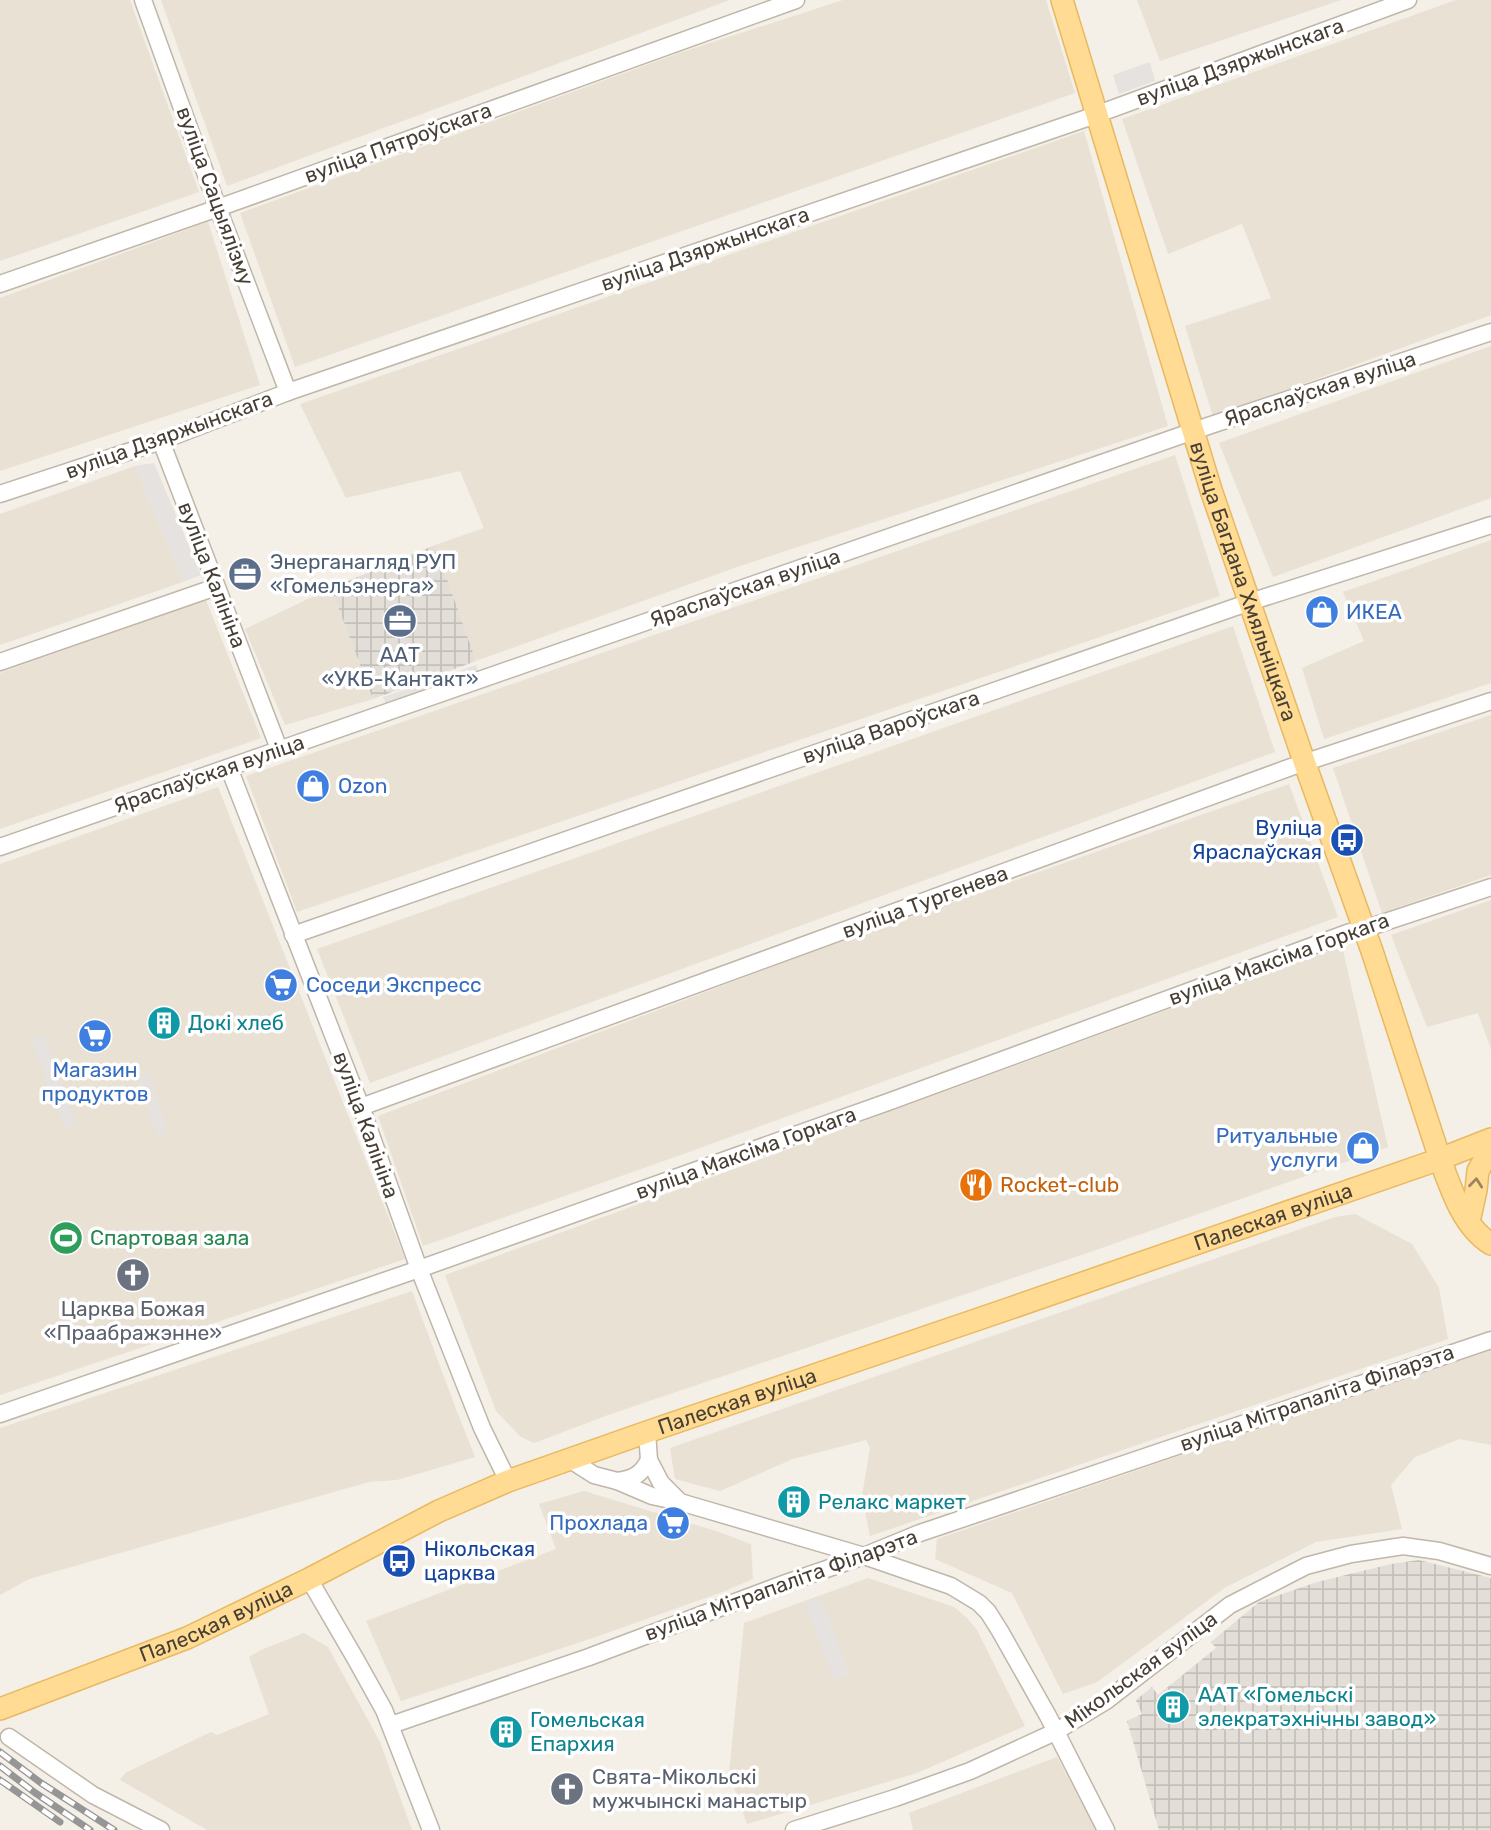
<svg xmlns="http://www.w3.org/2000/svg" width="1491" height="1830" font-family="Rubik,sans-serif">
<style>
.residential{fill:#e8e1d4}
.industrial{fill:url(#industrial-grid)}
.parking{fill:#e5e2df}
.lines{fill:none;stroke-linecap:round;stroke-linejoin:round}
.minor-casing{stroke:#c0b6a9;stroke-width:19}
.major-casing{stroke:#e8b960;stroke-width:24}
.minor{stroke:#fff;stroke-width:16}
.major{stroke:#ffdb94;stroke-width:21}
.rail-casing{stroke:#969696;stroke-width:7}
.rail{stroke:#fff;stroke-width:4.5;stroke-dasharray:13;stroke-linecap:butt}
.oneway{stroke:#9a8560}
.labels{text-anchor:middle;stroke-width:7;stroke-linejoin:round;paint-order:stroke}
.street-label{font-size:21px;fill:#473f35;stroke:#fff}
.service-label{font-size:21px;fill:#4e5e75;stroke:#fff;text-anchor:start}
.shop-label{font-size:21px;fill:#366cbe;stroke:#fff;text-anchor:start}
.transit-label{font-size:21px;fill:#164399;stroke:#fff;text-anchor:end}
.culture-label{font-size:21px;fill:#0d838f;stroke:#fff;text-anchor:start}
.food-label{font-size:21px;fill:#c56008;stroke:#fff;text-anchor:start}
.leisure-label{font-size:21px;fill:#27864d;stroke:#fff;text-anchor:start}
.worship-label{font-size:21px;fill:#5b616d;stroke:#fff}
</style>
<defs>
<pattern id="industrial-grid" width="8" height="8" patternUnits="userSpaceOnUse" patternTransform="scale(1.75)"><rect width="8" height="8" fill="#e3ded8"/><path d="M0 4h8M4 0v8" fill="none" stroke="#c4c0ba"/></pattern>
</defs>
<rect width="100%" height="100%" fill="#f4efe7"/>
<g class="residential">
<path d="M0 0H130L199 192 0 261Z"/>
<path d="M161 0H730L227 186Z"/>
<path d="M843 0H1046L1075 93 295 367 240 213 682 52Z"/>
<path d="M1137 0H1341L1160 61Z"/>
<path d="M1456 0H1491V315L1213 417 1185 326 1271 298 1242 224 1168 254 1122 119Z"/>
<path d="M1084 131 1168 426 737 567 476 661 435 545 484 528 460 471 346 498 300 404Z"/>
<path d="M208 222 260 385 0 471V298Z"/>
<path d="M1491 346V498L1273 577 1219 443Z"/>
<path d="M1175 455 1220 596 297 912 246 776Z"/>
<path d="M135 466 183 582 0 645V514Z"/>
<path d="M1491 540V683L1324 739 1302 668 1364 641 1343 592Z"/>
<path d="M331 588 373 699 285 725 245 629Z"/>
<path d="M206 600 261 738 0 829V673Z"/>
<path d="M1233 626 1275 752 370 1083 317 949Z"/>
<path d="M1491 715V875L1382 913 1333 768Z"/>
<path d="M1289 784 1338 917 675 1157 423 1246 378 1116 814 951Z"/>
<path d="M218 787 405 1259 0 1395V864Z"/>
<path d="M1491 900V1049L1478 1013 1427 1027 1391 935Z"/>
<path d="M1342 946 1388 1147 1093 1251 608 1415 534 1443 521 1437 496 1411 445 1275Z"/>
<path d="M1355 1214 1412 1244 1439 1288 1448 1339 870 1536 862 1496 870 1448 866 1440 793 1459 720 1491 675 1479 670 1448 1335 1217Z"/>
<path d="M412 1291 456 1409 475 1457 397 1480 369 1482 29 1579 0 1595V1428Z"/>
<path d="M1491 1349V1445L1460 1439 1415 1457 1391 1485 1402 1529 1316 1542 1226 1587 1097 1682 1063 1694 1012 1593 935 1559 937 1539Z"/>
<path d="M584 1491 716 1531 751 1544 753 1579 725 1591 590 1639 401 1701 366 1621 556 1549 539 1504Z"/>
<path d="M868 1578 954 1607 967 1618 977 1630 1025 1726 917 1773 747 1824 729 1773 744 1623Z"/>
<path d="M304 1633 328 1647 380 1742 412 1830H207L120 1780 125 1773 211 1732 217 1735 269 1714 249 1657 261 1650Z"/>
<path d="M1057 1757 1096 1830H913L909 1813Z"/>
</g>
<g class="industrial">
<path d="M435 545 476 661 373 699 331 588Z"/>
<path d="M1419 1560 1491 1578V1830H1159L1127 1721 1142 1714 1136 1700 1152 1687 1158 1695 1216 1648 1211 1642 1259 1602 1317 1582 1391 1564Z"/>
</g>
<g class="parking">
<path d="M1150 62 1155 81 1119 94 1113 75Z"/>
<path d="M154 463 201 575 183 582 135 466Z"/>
<path d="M476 665 479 675 387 707 383 697Z"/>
<path d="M44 1034 77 1124 64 1129 31 1039Z"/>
<path d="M149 1073 168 1132 156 1136 137 1077Z"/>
<path d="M821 1597 850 1674 834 1680 804 1602Z"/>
</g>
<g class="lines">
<g class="minor-casing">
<g id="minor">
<path d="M143 0 218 208 288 392"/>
<path d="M0 284 218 208 796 0"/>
<path d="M161 441 279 749"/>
<path d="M0 494 161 441 288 392 1087 118 1408 0"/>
<path d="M0 662 216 587"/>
<path d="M229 768 361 1107 419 1269 482 1428 508 1481"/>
<path d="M0 847 1208 426 1491 332"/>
<path d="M293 935 1250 602 1491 525"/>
<path d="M361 1107 1291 767 1491 701"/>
<path d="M0 1414 419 1269 888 1102 1350 932 1364 929 1491 887"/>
<path d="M647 1432 649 1460 661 1483 680 1502"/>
<path d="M569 1459 594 1475 617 1481 652 1496 680 1502 864 1556 951 1586 979 1603 988 1612 1000 1631 1048 1716 1106 1830"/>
<path d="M617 1481C633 1479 641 1475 649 1460"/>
<path d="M309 1579 355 1658 384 1710 431 1830"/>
<path d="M391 1725 589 1657 786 1583 864 1556 920 1533 1491 1340"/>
<path d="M9 1737 93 1795 161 1830"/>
<path d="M794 1830 895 1798 970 1771 1055 1732 1106 1701 1230 1605 1306 1566 1351 1554 1403 1546 1439 1551 1491 1566"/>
</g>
</g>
<g class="major-casing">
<g id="major">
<path id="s1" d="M1062 0 1211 490 1305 764 1372 951 1440 1159C1451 1189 1463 1227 1491 1244"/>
<path d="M1469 1222 1476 1190 1478 1171 1491 1148"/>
<path id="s2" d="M0 1709 187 1638 309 1579 439 1511 508 1481 647 1432 1008 1309 1440 1159 1491 1139"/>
</g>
</g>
<use href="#minor" class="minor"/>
<use href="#major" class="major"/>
<g class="rail-casing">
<g id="rail">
<path d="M0 1752 41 1783 114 1830"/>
<path d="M0 1766 34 1792 90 1830"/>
<path d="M0 1780 60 1822"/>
</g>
</g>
<use href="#rail" class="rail"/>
</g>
<defs><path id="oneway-chevron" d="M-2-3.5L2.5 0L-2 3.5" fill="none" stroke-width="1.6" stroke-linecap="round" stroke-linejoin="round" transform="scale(1.75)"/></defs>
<use class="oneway" href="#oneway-chevron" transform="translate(1476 1183) rotate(-84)"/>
<defs>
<g id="office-disc" transform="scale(1.75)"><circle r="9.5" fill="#5c6f8a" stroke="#fff"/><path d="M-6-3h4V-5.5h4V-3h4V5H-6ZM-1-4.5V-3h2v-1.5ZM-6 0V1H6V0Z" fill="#fff"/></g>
<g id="shop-disc" transform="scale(1.75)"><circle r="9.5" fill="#3f7fe0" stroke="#fff"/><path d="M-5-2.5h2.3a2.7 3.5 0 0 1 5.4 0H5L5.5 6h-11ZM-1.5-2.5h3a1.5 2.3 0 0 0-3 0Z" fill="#fff"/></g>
<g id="bus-disc" transform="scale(1.75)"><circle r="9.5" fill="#1a4fb4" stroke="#fff"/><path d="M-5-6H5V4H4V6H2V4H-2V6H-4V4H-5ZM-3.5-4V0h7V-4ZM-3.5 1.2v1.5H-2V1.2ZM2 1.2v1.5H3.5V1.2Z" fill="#fff"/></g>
<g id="supermarket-disc" transform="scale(1.75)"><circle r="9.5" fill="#3f7fe0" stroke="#fff"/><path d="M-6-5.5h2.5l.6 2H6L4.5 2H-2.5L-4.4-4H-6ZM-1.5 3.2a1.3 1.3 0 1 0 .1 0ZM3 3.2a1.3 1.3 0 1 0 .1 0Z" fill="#fff"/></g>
<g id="building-disc" transform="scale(1.75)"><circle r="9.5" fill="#0f9aa8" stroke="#fff"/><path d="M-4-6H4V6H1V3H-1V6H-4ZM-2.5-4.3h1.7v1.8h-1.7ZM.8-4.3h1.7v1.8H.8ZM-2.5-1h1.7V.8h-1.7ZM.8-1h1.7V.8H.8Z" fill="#fff"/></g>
<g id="restaurant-disc" transform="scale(1.75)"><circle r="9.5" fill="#e8710a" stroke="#fff"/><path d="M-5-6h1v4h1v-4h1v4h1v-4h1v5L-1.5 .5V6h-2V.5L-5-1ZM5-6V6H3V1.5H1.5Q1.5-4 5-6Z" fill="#fff"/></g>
<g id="stadium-disc" transform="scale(1.75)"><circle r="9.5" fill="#2e9e5b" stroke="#fff"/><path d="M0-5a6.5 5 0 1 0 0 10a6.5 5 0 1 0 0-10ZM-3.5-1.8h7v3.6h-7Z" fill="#fff"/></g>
<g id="church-disc" transform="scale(1.75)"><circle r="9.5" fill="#6b7280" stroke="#fff"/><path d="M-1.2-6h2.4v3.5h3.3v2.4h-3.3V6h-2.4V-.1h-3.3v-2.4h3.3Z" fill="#fff"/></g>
</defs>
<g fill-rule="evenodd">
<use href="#office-disc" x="245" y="574"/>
<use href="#shop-disc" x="1322" y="612"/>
<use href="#office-disc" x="400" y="621"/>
<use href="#shop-disc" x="313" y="786"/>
<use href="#bus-disc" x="1347" y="840"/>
<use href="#supermarket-disc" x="281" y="985"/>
<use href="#building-disc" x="164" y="1023"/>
<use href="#supermarket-disc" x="95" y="1036"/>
<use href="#shop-disc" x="1363" y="1148"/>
<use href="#restaurant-disc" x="976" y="1185"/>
<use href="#stadium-disc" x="66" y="1238"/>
<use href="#church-disc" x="133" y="1275"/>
<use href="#building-disc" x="794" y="1502"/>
<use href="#supermarket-disc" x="673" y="1523"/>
<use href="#bus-disc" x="399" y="1561"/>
<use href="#building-disc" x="1173" y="1707"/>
<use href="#building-disc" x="506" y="1732"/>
<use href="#church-disc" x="567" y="1789"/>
</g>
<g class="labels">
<g class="street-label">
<text transform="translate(1240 62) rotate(-20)" y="7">вуліца Дзяржынскага</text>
<text transform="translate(398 143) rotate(-20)" y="7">вуліца Пятроўскага</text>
<text transform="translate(215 196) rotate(70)" y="7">вуліца Сацыялізму</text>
<text transform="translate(705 249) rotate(-19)" y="7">вуліца Дзяржынскага</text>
<text transform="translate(1320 389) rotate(-18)" y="7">Яраслаўская вуліца</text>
<text transform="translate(169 435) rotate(-20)" y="7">вуліца Дзяржынскага</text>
<text transform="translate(212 575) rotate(69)" y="7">вуліца Калініна</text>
<text dy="7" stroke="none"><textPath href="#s1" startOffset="609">вуліца Багдана Хмяльніцкага</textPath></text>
<text transform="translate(745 588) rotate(-19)" y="7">Яраслаўская вуліца</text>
<text transform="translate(891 727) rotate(-19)" y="7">вуліца Вароўскага</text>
<text transform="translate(209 774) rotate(-19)" y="7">Яраслаўская вуліца</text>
<text transform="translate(925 902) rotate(-20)" y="7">вуліца Тургенева</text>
<text transform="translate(1279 959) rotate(-20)" y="7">вуліца Максіма Горкага</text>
<text transform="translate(366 1125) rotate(70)" y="7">вуліца Калініна</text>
<text transform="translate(746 1153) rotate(-20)" y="7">вуліца Максіма Горкага</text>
<text dy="7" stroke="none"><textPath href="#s2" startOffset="1367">Палеская вуліца</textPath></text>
<text transform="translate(1317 1398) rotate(-19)" y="7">вуліца Мітрапаліта Філарэта</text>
<text dy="7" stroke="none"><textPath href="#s2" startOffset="800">Палеская вуліца</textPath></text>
<text transform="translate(781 1585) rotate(-20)" y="7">вуліца Мітрапаліта Філарэта</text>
<text dy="7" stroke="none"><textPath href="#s2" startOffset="233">Палеская вуліца</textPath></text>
<text transform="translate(1141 1670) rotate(-36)" y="7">Мікольская вуліца</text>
</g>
<g class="service-label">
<text x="270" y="569">Энерганагляд РУП<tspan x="270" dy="24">«Гомельэнерга»</tspan></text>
<text x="400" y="662" text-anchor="middle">ААТ<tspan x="400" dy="24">«УКБ-Кантакт»</tspan></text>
</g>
<g class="shop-label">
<text x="1346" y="619">ИКЕА</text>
<text x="338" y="793">Ozon</text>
<text x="306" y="992">Соседи Экспресс</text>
<text x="95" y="1077" text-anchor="middle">Магазин<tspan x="95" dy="24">продуктов</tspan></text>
<text x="1338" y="1143" text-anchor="end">Ритуальные<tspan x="1338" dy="24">услуги</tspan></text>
<text x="648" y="1530" text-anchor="end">Прохлада</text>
</g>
<g class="transit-label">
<text x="1322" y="835">Вуліца<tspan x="1322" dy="24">Яраслаўская</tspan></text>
<text x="424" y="1556" text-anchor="start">Нікольская<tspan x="424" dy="24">царква</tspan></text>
</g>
<g class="culture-label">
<text x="188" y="1030">Докі хлеб</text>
<text x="818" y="1509">Релакс маркет</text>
<text x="1198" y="1702">ААТ «Гомельскі<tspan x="1198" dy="24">элекратэхнічны завод»</tspan></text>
<text x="530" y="1727">Гомельская<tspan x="530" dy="24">Епархия</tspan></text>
</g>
<g class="food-label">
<text x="1000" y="1192">Rocket-club</text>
</g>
<g class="leisure-label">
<text x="90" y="1245">Спартовая зала</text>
</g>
<g class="worship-label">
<text x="133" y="1316">Царква Божая<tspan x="133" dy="24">«Праабражэнне»</tspan></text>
<text x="592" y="1784" text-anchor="start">Свята-Мікольскі<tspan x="592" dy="24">мужчынскі манастыр</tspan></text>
</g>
</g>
</svg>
